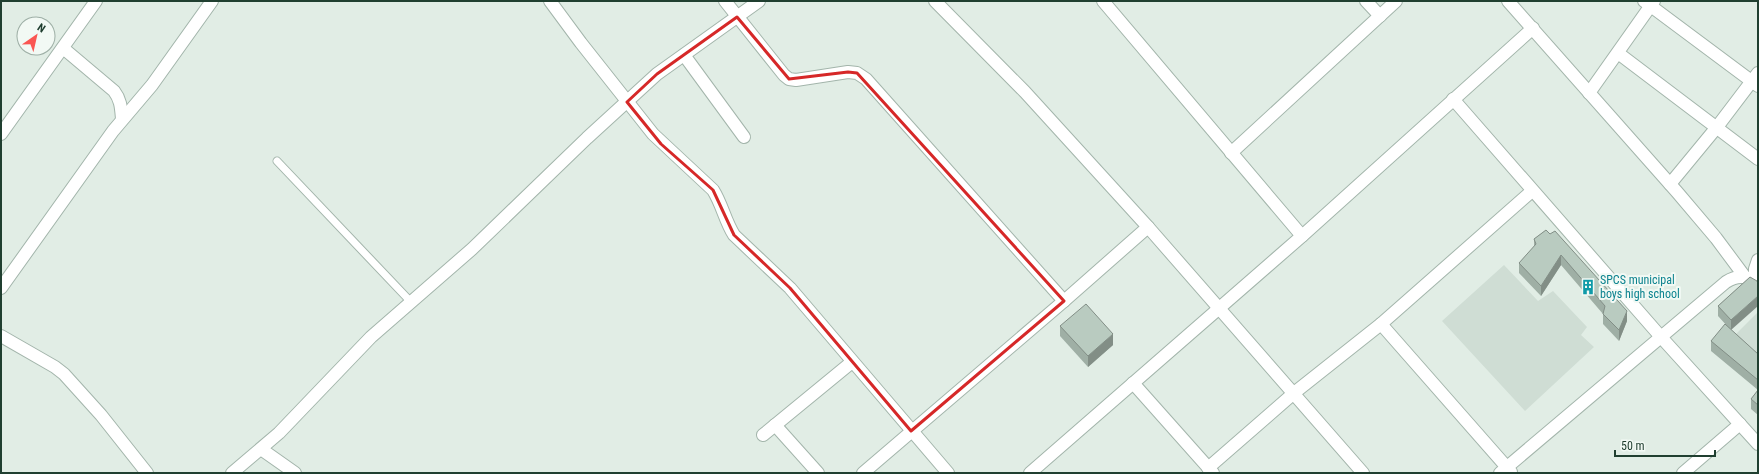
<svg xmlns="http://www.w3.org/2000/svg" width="1759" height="474" font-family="'Roboto Condensed',sans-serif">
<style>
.built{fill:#cfddd4}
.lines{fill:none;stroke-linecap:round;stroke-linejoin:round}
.lane-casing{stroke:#a3b5ab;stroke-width:9}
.street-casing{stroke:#a3b5ab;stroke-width:14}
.lane{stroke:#fff;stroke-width:7}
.street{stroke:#fff;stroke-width:12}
.wall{fill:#9fafa5}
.shaded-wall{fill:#828e86}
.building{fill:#b9cbc0;stroke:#828e86}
.marked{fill:none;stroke:#d62828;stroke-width:3;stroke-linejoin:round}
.labels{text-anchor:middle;stroke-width:4;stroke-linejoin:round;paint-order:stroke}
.culture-label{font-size:12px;fill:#0d838f;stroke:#f2f9f4;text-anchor:start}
</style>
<rect width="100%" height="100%" fill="#e1ede5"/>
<g class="built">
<path d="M1504 265 1538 301 1553 291 1587 327 1581 335 1594 347 1525 411 1442 321Z"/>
<path d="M1758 312V354L1736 334Z"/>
</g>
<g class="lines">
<g class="lane-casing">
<path id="lane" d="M277 161 411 302"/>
</g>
<g class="street-casing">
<g id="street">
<path d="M550 1 581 43 653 134 713 190C722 204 725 221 734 235L790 288 948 473"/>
<path d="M725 1 784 75 789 79 796 80 848 72 857 73 866 79 1064 301"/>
<path d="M1103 1 1302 236"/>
<path d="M1366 1 1380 16"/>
<path d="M1508 1 1677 192 1716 238 1745 277"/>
<path d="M1644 1 1758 86"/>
<path d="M63 48 114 91C121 100 121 108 122 119"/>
<path d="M1618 53 1758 159"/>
<path d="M684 55 744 137"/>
<path d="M1589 93 1654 1"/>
<path d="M1453 99 1661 337 1758 444"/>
<path d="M1 134 96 1"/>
<path d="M1231 153 1396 1"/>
<path d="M1670 184 1717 127 1758 73"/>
<path d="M1148 227 1363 473"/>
<path d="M1755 281V269L1758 260"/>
<path d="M1 288 113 131 152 85 212 1"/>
<path d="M1381 324 1511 472"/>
<path d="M1 336 55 367 64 374 101 415 147 473"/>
<path d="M1133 383 1213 473"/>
<path d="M775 425 818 473"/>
<path d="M763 435 852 362"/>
<path d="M261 449 295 473"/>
<path d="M1208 468 1294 393 1381 324 1532 191"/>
<path d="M232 473 279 433 371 337 472 249 587 138 657 74 759 1"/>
<path d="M863 473 1064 301 1148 227 1025 92 935 1"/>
<path d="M1030 473 1302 236 1533 28"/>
<path d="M1500 473 1726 282C1737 275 1747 275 1758 284"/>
<path d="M1683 473 1740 424"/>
</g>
</g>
<use href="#lane" class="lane"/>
<use href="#street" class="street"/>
</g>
<g class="wall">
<path d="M1546 230 1627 321 1619 341 1603 324V314L1561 265 1541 296 1519 273V263L1534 247V239Z"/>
<path d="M1750 277 1731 330 1758 354V415L1751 409V399L1758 390 1711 351V341L1728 327 1718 316V306Z"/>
<path d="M1060 326 1113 345 1088 367 1060 336Z"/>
</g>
<g class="shaded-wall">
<path d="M1561 255V265L1541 296V286Z"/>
<path d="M1758 296V306L1731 330V320Z"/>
<path d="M1627 311V321L1619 341V330Z"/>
<path d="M1113 334V345L1088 367V356Z"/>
</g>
<g class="building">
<path d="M1546 230 1550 234 1555 231 1627 311 1619 330 1603 314 1605 306 1561 255 1541 286 1519 263 1536 244 1534 239Z"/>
<path d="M1750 277 1757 281 1758 283V296L1731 320 1718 306Z"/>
<path d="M1086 304 1113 334 1088 356 1060 326Z"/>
<path d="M1725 324 1758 354V380L1711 341Z"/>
<path d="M1758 390V405L1751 399Z"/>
</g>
<path class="marked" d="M737 17 789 79 848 72 857 73 1064 301 911 431 790 288 734 235 713 190 661 144 627 102 657 74Z"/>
<defs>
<g id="building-bare" transform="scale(1.2)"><path d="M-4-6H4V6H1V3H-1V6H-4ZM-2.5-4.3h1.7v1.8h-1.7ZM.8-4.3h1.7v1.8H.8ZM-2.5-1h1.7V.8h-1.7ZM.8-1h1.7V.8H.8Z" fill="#0f9aa8" stroke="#f2f9f4" stroke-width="2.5" paint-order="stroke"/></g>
</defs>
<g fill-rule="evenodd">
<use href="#building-bare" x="1588" y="287"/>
</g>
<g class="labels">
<g class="culture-label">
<text x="1600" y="284">SPCS municipal<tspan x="1600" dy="14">boys high school</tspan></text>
</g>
</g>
<rect width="1759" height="474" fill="none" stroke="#203f30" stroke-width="4"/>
<g transform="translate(36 36) rotate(34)"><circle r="19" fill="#f2f9f4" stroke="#9eafa6"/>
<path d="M0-3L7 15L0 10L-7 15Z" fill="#fa5652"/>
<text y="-6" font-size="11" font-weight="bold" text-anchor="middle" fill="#203f30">N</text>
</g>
<path d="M1615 450v6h100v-6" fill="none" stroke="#203f30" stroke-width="2"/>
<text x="1621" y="450" font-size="12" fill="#203f30" stroke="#f2f9f4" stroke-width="3" paint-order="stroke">50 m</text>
</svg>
